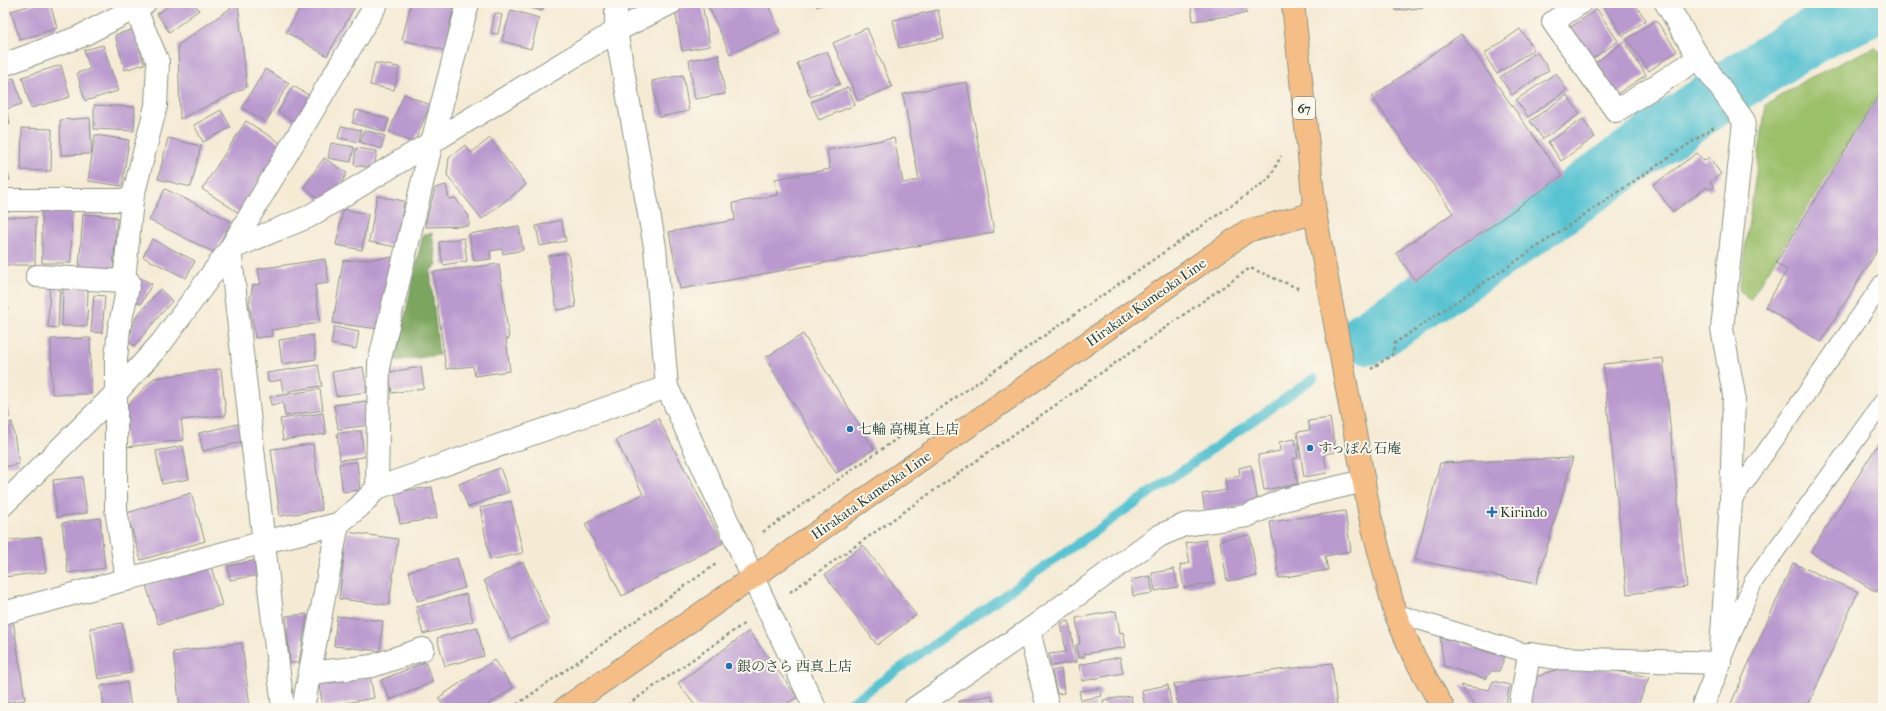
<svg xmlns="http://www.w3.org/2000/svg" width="1886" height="711" font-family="'IM FELL French Canon','Noto Serif JP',serif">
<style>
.green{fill:#9bc06b;stroke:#5d7e50}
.forest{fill:#7ca65f;stroke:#4e724a}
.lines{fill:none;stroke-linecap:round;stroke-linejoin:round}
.stream{stroke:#58c3d2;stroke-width:9}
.river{stroke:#58c3d2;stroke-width:56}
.building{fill:#ba99cf}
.service-casing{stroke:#8a9484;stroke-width:20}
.minor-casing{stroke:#8a9484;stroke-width:24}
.tertiary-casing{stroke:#8a9484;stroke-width:24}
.primary-casing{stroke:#8a9484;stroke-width:24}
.path{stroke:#8a9484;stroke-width:2.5;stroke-dasharray:3 3;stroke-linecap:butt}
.service{stroke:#fff;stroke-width:18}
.minor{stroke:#fff;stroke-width:22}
.tertiary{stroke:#fff;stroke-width:22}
.primary{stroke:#f6be87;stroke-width:22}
.poi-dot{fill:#1f6fb2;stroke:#fbf7ec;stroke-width:1.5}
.labels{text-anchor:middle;stroke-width:4;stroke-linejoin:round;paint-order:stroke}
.shield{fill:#fbf7ec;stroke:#61756b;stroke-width:1}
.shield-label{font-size:13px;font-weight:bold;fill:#1f3d34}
.street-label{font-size:14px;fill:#1f3d34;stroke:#fbf7ec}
.poi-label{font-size:14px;fill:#1f3d34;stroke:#fbf7ec;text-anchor:start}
</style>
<rect width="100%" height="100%" fill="#fbf7ec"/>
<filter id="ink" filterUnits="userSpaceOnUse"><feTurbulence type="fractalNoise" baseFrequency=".025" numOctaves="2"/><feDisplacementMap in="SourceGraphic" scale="8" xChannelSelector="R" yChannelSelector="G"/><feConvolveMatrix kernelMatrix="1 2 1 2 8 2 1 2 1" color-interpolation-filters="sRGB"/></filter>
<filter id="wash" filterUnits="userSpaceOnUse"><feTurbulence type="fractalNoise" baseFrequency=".012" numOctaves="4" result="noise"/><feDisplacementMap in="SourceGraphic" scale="16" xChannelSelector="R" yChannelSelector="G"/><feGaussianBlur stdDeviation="0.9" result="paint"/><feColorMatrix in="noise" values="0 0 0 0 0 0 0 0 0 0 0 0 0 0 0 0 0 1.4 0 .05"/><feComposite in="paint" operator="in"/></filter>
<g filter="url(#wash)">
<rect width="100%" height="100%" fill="#f5ebd5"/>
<path class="green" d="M1875 47 1883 55V87L1750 300 1739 290 1766 105 1805 80Z"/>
<path class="forest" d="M432 233 437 265 430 271 439 355 395 361 423 234Z"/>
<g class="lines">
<path class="stream" d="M843 708 1314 378"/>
<path class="river" d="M1369 337 1513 240 1733 85 1821 31 1883 3"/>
</g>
<g id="blocks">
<g class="building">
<path d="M38 3H50L57 28 20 40 11 11Z"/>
<path d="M172 3H194L199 10 169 32 157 14Z"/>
<path d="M238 3 247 87 180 119 178 45Z"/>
<path d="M279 3H290L287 8Z"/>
<path d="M303 3H357L327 56 286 32Z"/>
<path d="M411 3H435L454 7 444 50 402 40Z"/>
<path d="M515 3H545L542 11Z"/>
<path d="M707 3H767L780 31 730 54Z"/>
<path d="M815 3H827L817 7Z"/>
<path d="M1191 3H1245L1247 13 1193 21Z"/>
<path d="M1395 3H1424L1425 7 1396 11Z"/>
<path d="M1602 3H1634L1646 20 1623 36Z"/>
<path d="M702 4 710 46 682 51 675 9Z"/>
<path d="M1597 9 1618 41 1592 59 1571 27Z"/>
<path d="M511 10 539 18 531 49 502 41Z"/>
<path d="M938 10 944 38 899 48 893 20Z"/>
<path d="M495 13 502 15 498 34 491 33Z"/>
<path d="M1656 20 1677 51 1649 71 1627 39Z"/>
<path d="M867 28 892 87 858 101 833 43Z"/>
<path d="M134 29 144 64 125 70 115 35Z"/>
<path d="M1520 29 1534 49 1497 74 1484 54Z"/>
<path d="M1461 34 1562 176 1415 280 1396 253 1453 213 1372 97Z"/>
<path d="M1624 42 1646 75 1617 94 1596 62Z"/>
<path d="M103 45 118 91 85 101 77 73 90 69 84 50Z"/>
<path d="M827 51 840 84 810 97 797 63Z"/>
<path d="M1537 52 1549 70 1512 95 1500 77Z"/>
<path d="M719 55 725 94 695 99 689 60Z"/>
<path d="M375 63 399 67 394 90 370 85Z"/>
<path d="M61 65 70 97 31 108 22 77Z"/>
<path d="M265 69 289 83 266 122 242 108Z"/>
<path d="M1556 73 1567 90 1528 117 1516 100Z"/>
<path d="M683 75 689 111 659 117 652 81Z"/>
<path d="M14 78 22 104 6 109 10 124 3 127V81Z"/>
<path d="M967 82 994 232 680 289 669 232 735 220 733 203 778 195 775 179 830 169 827 150 894 138 903 183 919 180 903 94Z"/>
<path d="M293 86 312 97 296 123 278 112Z"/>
<path d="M848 87 855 105 819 120 811 102Z"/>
<path d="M1881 92 1883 94V241L1821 342 1765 307 1787 270 1776 263Z"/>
<path d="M404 94 430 105 414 143 389 132Z"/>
<path d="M1567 95 1580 114 1543 139 1530 121Z"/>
<path d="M94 105 135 107 134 131 94 129Z"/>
<path d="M221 110 231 127 203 142 194 125Z"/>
<path d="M356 110 389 119 385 132 352 123Z"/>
<path d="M90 118 92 154 61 155 60 120Z"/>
<path d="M1583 119 1595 137 1561 161 1548 142Z"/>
<path d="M246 121 282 144 239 213 202 189Z"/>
<path d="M341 126 361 130 359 142 338 138Z"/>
<path d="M22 128 52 129 51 171 21 170Z"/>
<path d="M364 130 385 136 381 149 360 142Z"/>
<path d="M95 135 129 140 122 186 88 181Z"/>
<path d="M168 138 201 146 191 187 158 179Z"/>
<path d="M490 138 526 185 482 219 447 175 449 158 465 145 471 153Z"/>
<path d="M331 143 354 147 351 162 328 158Z"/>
<path d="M356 148 377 151 374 168 354 165Z"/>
<path d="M1697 153 1704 161 1709 157 1721 174 1710 182 1714 187 1709 190 1707 187 1673 212 1653 185Z"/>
<path d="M3 158 10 180 3 183Z"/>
<path d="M324 158 347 173 336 193 319 200 304 187Z"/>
<path d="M446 185 449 199 455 198 469 216V226L426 227V222L435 188Z"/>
<path d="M165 189 231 221 215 253 149 220Z"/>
<path d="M377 196 404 201 397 247 369 242Z"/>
<path d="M343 209 368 214 362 250 336 245Z"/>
<path d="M42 211H72L71 263H42Z"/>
<path d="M83 214 117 217 113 271 79 268Z"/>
<path d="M5 217H36L35 265H4Z"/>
<path d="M561 220 566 241 540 246 536 226Z"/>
<path d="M519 226 523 250 503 254 502 249 490 251 491 259 474 261 469 234Z"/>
<path d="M464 238 467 261 443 265 439 242Z"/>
<path d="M152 239 195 261 186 278 143 257Z"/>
<path d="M568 253 576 307 557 310 548 256Z"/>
<path d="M395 257 379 329 333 323 343 261Z"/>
<path d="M325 259 329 283 315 285 320 323 271 330 272 336 255 338 249 303 253 285 261 284 258 269Z"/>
<path d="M499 264 509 339H506L510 371 475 376 473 366 446 369 433 272Z"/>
<path d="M140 278 152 284 141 304 135 301Z"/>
<path d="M3 281 8 309 3 310Z"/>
<path d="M50 281 60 282 58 328 48 327Z"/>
<path d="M63 287 88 288 87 326H62Z"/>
<path d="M160 289 172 301 134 346 128 341 136 317Z"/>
<path d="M94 295 105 296 102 333 91 332Z"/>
<path d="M334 327 359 332 356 349 331 344Z"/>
<path d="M803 334 874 449 836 473 765 358Z"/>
<path d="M313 335 316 359 282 364 279 340Z"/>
<path d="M90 338 91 394H52L51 339Z"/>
<path d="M1663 358 1687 587 1627 594 1603 364Z"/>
<path d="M318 365 322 386 283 392 281 380 268 382 267 373Z"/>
<path d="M363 367 367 392 336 396 332 372Z"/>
<path d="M421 367 424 388 392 393 389 372Z"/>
<path d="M221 369 226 415 181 420 184 440 126 447 122 411 154 378Z"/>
<path d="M3 387H4L9 417 3 418Z"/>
<path d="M320 389 323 410 285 416 283 403 271 405 270 397Z"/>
<path d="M367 401 370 425 338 429 334 405Z"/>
<path d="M323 413 326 434 283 440 280 419Z"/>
<path d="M658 418 723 543 622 596 585 524 643 494 616 440Z"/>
<path d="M1330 418 1336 452 1324 454 1327 473 1304 477 1297 432 1310 430 1308 421Z"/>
<path d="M12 422 19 464 3 467V424Z"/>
<path d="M238 424 242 442 203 451 199 433Z"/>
<path d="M361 431 364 457 340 460 337 433Z"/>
<path d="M1883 436V581L1876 592 1811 552Z"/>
<path d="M1295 439 1298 458 1293 459 1298 484 1264 490 1258 455 1280 451 1279 442Z"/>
<path d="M313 444 322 510 280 516 271 449Z"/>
<path d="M183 446 189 479 162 484 156 451Z"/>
<path d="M1573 458 1536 584 1415 560 1440 463Z"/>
<path d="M357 462 360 490 343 492 339 464Z"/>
<path d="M1251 465 1258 503 1205 512 1202 494 1227 490 1225 478 1240 475 1239 468Z"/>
<path d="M500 468 509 492 468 507 459 484Z"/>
<path d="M82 477 87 513 57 517 53 480Z"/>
<path d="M432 487 437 518 400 524 395 492Z"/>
<path d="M191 493 205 541 141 560 127 513Z"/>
<path d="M511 501 523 553 490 560 480 508Z"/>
<path d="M1345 511 1351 551 1325 556 1328 570 1279 578 1270 522Z"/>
<path d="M100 518 105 568 68 573 62 523Z"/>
<path d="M347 532 398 539 389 605 339 599Z"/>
<path d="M1250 535 1257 576 1227 581 1220 540Z"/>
<path d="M41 537 46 572 3 577V541Z"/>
<path d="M1206 540 1214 583 1184 588 1180 565 1190 563 1186 543Z"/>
<path d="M863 545 916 615 877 645 825 575Z"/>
<path d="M457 558 465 588 417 601 409 571Z"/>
<path d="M257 560 260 575 230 580 228 566Z"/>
<path d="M523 562 549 621 510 639 484 580Z"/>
<path d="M1793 563 1858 592 1807 708H1729Z"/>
<path d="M211 566 222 605 158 624 146 585Z"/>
<path d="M1174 569 1178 587 1155 591 1152 573Z"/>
<path d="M1150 576 1153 593 1133 596 1131 580Z"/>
<path d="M466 594 473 621 423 634 416 607Z"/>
<path d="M1116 611 1120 633 1123 632 1126 647 1084 654 1085 657 1078 658 1076 645 1080 644 1076 618Z"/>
<path d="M307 614 299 663H290L286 616Z"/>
<path d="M337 616 383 621 380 651 334 646Z"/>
<path d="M13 620 25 700 3 703V621Z"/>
<path d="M1069 621 1076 662 1051 666 1049 654 1066 652 1061 623Z"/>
<path d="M122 623 131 673 98 679 90 628Z"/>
<path d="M477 627 484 656 445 666 437 638Z"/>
<path d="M749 631 797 697 781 708H697L678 683Z"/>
<path d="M1440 637 1505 657 1499 671H1491L1486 679 1444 666Z"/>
<path d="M242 643 250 708H180L173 652Z"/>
<path d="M1120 657 1123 673 1082 681 1079 665Z"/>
<path d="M494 660 513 688 484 708H445L438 698Z"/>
<path d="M425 662 433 682 390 700 381 680Z"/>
<path d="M1332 663 1337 708H1182L1177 700 1174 684Z"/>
<path d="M1572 667 1611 670 1649 677 1637 708H1528L1533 678 1552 671Z"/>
<path d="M1061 669 1064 693 1057 694 1052 671Z"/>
<path d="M370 676 374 698 323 707 319 685Z"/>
<path d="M1493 681 1510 685 1505 708H1476L1460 685 1489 690Z"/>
<path d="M127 682 131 708H104L101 686Z"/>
<path d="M1168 685 1172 708H1145L1142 690Z"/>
<path d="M1100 688 1102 696 1081 700 1079 691Z"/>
<path d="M992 695 994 708H960L959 701Z"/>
<path d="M1131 696 1133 708H1104L1103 700Z"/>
<path d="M1095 704V708H1079V707Z"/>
</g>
</g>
</g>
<g filter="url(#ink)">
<use href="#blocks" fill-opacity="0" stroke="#8a9484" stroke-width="1"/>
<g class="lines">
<g class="service-casing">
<g id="service">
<path d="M1731 502 1883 283"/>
<path d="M1395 613 1529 654"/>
<path d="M1724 653 1753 582 1883 402"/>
</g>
</g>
<g class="minor-casing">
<g id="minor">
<path d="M616 3V31L655 247 667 387 753 578 815 708"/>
<path d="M1580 3 1553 22 1616 111 1699 58"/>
<path d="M1666 3 1699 58 1744 121 1722 329 1734 395 1731 502 1720 663 1702 708"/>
<path d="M3 65 79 37 145 3"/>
<path d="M3 200H132"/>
<path d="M37 276 124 281"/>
<path d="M377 488 379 363 432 142 468 3"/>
<path d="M127 580 116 509V358L119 329 129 282 124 281 132 200 156 106 158 62 133 3"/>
<path d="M3 613 264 542 338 524 359 507 377 488 667 387"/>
<path d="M1029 630 1048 708"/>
<path d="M310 673 372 666 423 649"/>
<path d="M283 708 230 249 308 217 616 31 671 3"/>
<path d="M303 708 338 524"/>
<path d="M915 708 1029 630 1159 536 1184 525 1247 516 1283 500 1364 481"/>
<path d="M1520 708 1529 654 1558 658 1720 663"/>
</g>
</g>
<g class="tertiary-casing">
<path id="tertiary" d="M3 505 117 392 162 342 230 249 377 3"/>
</g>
<g class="primary-casing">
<g id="primary">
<path d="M1293 3 1315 213 1370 516 1395 613 1413 655 1443 708"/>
<path d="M565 708 775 562 1247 231 1315 213"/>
</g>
</g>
<g class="path">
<path d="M1371 369 1392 355 1395 343 1714 127"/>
<path d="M763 532 1269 179 1281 156"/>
<path d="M790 592 1250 268 1300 289"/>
<path d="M512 708 716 564"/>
<path d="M623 708 745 623"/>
</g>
<use href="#service" class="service"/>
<use href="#minor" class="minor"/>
<use href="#tertiary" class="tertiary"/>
<use href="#primary" class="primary"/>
</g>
</g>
<g class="poi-dot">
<circle cx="850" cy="429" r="4"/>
<circle cx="1310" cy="448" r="4"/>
<path d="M1490 506h4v4h4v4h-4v4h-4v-4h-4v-4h4z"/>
<circle cx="729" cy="666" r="4"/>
</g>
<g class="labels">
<rect class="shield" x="1293" y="97" width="22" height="22" rx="3"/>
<g class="shield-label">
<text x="1304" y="113">67</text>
</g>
<g class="street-label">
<text transform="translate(1146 302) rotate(-35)" y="5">Hirakata Kameoka Line</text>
<text transform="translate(871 495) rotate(-35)" y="5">Hirakata Kameoka Line</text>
</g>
<g class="poi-label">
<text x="858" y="434">七輪 高槻真上店</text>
<text x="1318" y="453">すっぽん石庵</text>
<text x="1500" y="517">Kirindo</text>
<text x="737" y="671">銀のさら 西真上店</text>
</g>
</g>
<rect width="1886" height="711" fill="none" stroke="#fbf7ec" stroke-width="16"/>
</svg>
